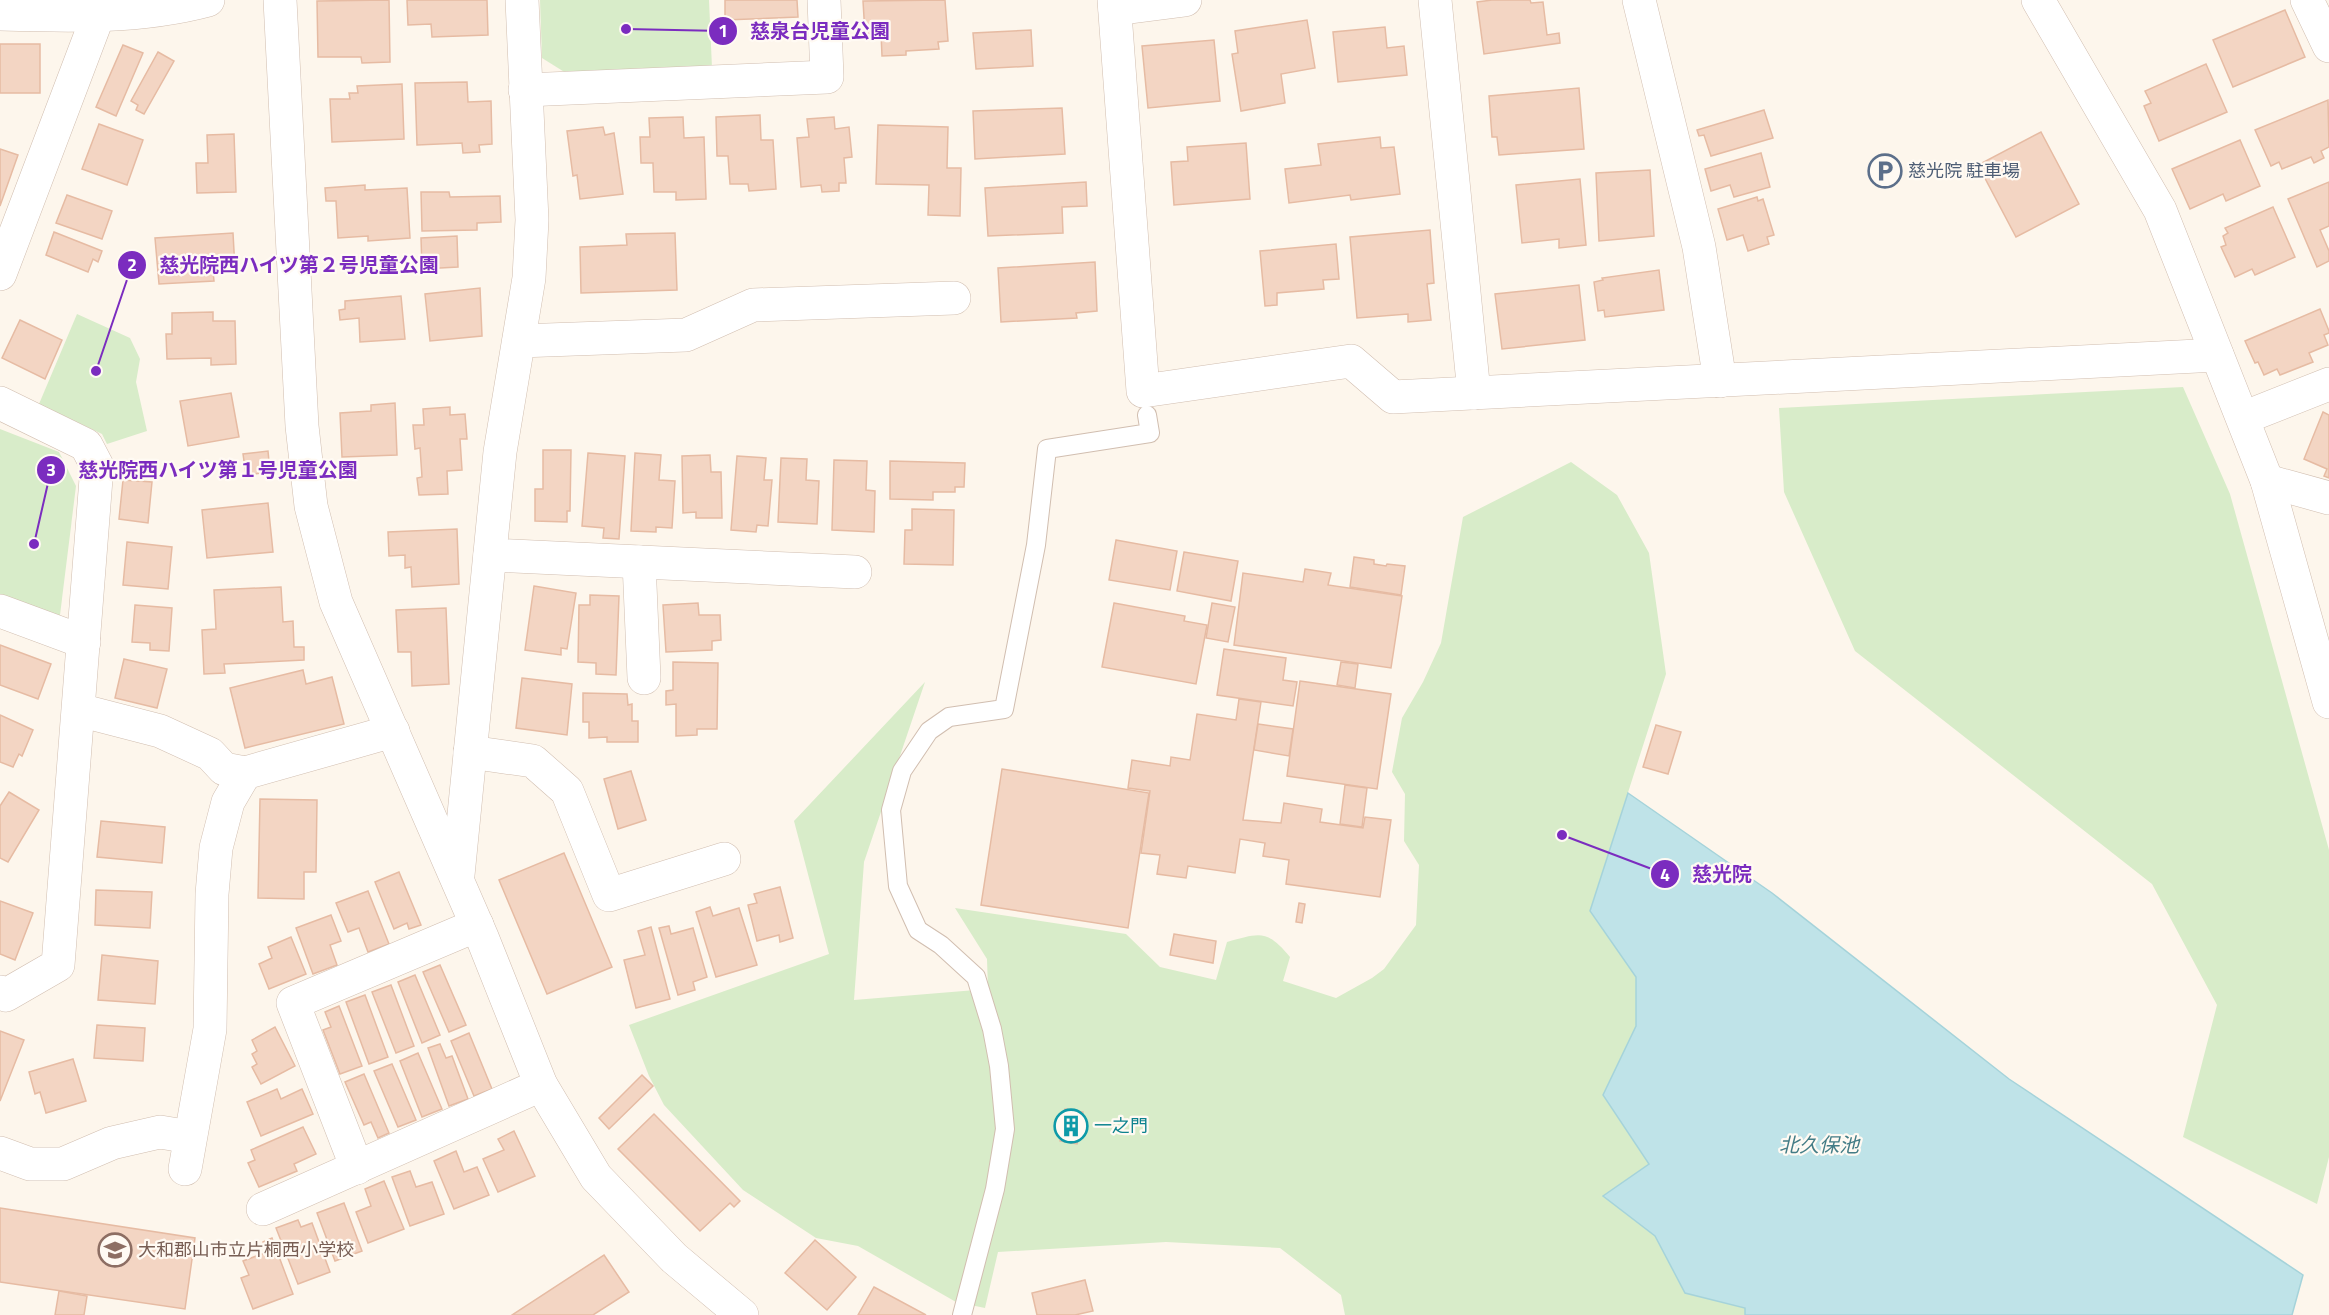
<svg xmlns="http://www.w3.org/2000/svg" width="2329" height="1315" font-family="'Titillium Web','Noto Sans JP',sans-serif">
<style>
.green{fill:#d8ecc9}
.water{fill:#bfe3e8;stroke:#a5d3da;stroke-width:1.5}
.building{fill:#f3d5c3;stroke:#e6bba3;stroke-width:1.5}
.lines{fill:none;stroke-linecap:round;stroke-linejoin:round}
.service-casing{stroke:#d1beb0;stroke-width:20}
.minor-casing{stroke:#d1beb0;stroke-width:34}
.tertiary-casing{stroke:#d1beb0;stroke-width:34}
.service{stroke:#fff;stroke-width:18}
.minor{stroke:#fff;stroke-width:33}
.tertiary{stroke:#fff;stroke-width:33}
.labels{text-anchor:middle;stroke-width:4.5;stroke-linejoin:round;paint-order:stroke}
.service-label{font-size:18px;fill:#4e5e75;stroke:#fffaf3;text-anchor:start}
.culture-label{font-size:18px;fill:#0d838f;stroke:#fffaf3;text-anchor:start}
.education-label{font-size:18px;fill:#785e54;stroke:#fffaf3;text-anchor:start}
.water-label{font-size:20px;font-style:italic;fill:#437c86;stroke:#fffaf3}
.leader{fill:none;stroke:#7b2cbf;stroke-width:2}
.callout-dot{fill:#7b2cbf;stroke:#fffaf3;stroke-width:2}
.mark-label{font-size:18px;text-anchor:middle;font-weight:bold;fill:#fff}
.callout-label{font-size:20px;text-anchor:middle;font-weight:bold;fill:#7b2cbf;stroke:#fffaf3;stroke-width:4.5;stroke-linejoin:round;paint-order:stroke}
</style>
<rect width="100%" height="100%" fill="#fdf6ec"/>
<g class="green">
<path d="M540 0H709L712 68 566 73 542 58Z"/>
<path d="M77 314 130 338 140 359 136 382 147 431 107 444 102 434 39 404Z"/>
<path d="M2183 387 2230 494 2329 850V1157L2317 1204 2183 1137 2217 1005 2152 884 1855 651 1784 492 1779 408Z"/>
<path d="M0 429 59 452 76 486 59 623 0 602Z"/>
<path d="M1571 462 1617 495 1649 553 1666 674 1590 911 1636 977V1026L1603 1095 1649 1164 1603 1196 1655 1236 1685 1293 1745 1308V1315H1345L1341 1295 1280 1248 1166 1242 998 1252 985 1308 956 1302 858 1246 816 1238 743 1190 664 1105 649 1076 629 1025 829 954 794 821 925 682 864 862 854 1000 988 989 987 959 955 908 1126 934 1160 967 1216 980 1227 942C1260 933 1267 929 1290 957L1283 981 1336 998 1372 978 1384 969 1416 925 1419 865 1404 841 1405 794 1392 772 1402 718 1423 682 1441 643 1463 517Z"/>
</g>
<path class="water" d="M1628 793 1772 893 2009 1079 2303 1275 2292 1315H1745V1308L1685 1293 1655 1236 1603 1196 1649 1164 1603 1095 1636 1026V977L1590 911Z"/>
<g class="building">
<path d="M389 0 390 62 362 63 361 57H318L317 1Z"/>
<path d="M407 0H487L488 35 432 37 431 24 408 25Z"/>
<path d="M725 0H797L798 17 725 20Z"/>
<path d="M945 0 948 41 938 42 939 49 906 51V55L882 56 881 33 865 34 863 1Z"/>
<path d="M1492 0H1530L1531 3 1543 2 1547 35 1559 33 1560 43 1484 54 1477 2Z"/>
<path d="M2285 10 2305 57 2233 87 2213 40Z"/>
<path d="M1307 20 1315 68 1281 74 1285 103 1241 111 1232 54 1238 53 1235 31Z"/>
<path d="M1385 27 1387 48 1404 46 1407 75 1338 82 1333 32Z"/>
<path d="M1031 30 1033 66 976 69 973 33Z"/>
<path d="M1214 40 1220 101 1148 108 1142 46Z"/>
<rect x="0" y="44" width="40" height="49"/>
<path d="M123 45 143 53 116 116 96 107Z"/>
<path d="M158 52 174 61 144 114 136 110 138 105 131 101Z"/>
<path d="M2206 64 2227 112 2159 141 2144 106 2151 103 2145 91Z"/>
<path d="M467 82 468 102 491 101 492 144 479 145 480 152 463 153 462 143 417 145 415 83Z"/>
<path d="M402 84 404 139 332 142 330 99H350L349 93H358L357 86Z"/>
<path d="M1579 88 1584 149 1499 155 1497 137H1492L1489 96Z"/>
<path d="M2328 100 2329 147 2321 151 2324 158 2314 163 2311 157 2282 169 2279 162 2271 166 2255 130Z"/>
<path d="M1062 108 1065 154 975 159 973 111Z"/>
<path d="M1764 110 1773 138 1711 156 1704 135 1699 136 1697 130Z"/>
<path d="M760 115 761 140H773L776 189 749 191 748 184H730L728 156H717L716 117Z"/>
<path d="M683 117 684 138 704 137 706 199 676 200V192H654L653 163H641L640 137H650L649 118Z"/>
<path d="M834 117 835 129 849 127 852 157 844 158 846 183H839V191L822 192 821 185 801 187 797 138 809 137 807 119Z"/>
<path d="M99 124 143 140 127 185 82 169Z"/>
<path d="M878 125 948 127 947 168H961L960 216 928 215 929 185 876 184Z"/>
<path d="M603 127 605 135 614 133 623 194 580 199 577 175 573 176 567 131Z"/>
<path d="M2041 132 2079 204 2016 237 1978 165Z"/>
<path d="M234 134 236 192 197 193 196 163H208L207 135Z"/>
<path d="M1380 137 1381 148 1394 147 1400 194 1351 200 1350 195 1289 203 1285 169 1321 165 1318 144Z"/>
<path d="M2240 140 2260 186 2226 201 2223 194 2190 209 2172 169Z"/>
<path d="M1246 143 1250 199 1174 205 1171 162 1188 161 1187 147Z"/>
<path d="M0 149 18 155 0 206Z"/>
<path d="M1761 153 1770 187 1734 197 1730 185 1711 191 1705 169Z"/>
<path d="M1650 170 1654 236 1599 241 1596 173Z"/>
<path d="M1580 179 1586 245 1559 248V239L1522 243 1516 185Z"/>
<path d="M1086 182 1087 206 1062 207 1063 233 988 236 985 188Z"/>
<path d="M2329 182V226L2320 230 2329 251V261L2317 267 2288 199Z"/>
<path d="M365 185V190L407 188 410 238 368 241V236L338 238 336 201H326L325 188Z"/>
<path d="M421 192H449L450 197 500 196 501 222 477 223V230L422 231Z"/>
<path d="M67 195 112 211 102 239 56 223Z"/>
<path d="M1757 197 1758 201 1763 199 1774 235 1767 237 1769 244 1748 251 1743 235 1727 240 1718 209Z"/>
<path d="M2273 207 2295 257 2255 275 2252 269 2235 277 2221 247 2226 245 2223 236 2228 233 2225 228Z"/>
<path d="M1430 230 1434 283 1427 284 1431 320 1408 322V314L1357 318 1350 237Z"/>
<path d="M54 232 102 251 98 262 93 259 88 272 46 255Z"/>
<path d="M233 233 235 269 213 271 214 281 159 284 155 238Z"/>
<path d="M675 233 677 290 581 293 580 247 627 245 626 234Z"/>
<path d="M457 236 458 267 422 269 421 238Z"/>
<path d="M1336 244 1339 279 1323 280 1324 289 1277 293V305L1265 306 1260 251Z"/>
<path d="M1095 262 1097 311 1076 313 1077 318 1001 322 998 268Z"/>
<path d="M1659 270 1664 310 1605 317 1604 310 1598 311 1594 282 1603 280 1602 278Z"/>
<path d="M1579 285 1585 340 1502 349 1495 294Z"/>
<path d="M480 288 482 336 430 341 425 294Z"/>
<path d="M401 296 405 339 360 342 359 318 340 320 339 310 345 309V301Z"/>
<path d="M2320 309 2329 331V333L2324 335 2328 345 2309 353 2313 362 2280 375 2277 369 2264 375 2258 362 2255 363 2245 341Z"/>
<path d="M213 312V321H235L236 364 211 365V358L167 359 166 334H172V313Z"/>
<path d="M20 320 62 340 45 379 2 358Z"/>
<path d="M231 393 239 437 188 446 180 401Z"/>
<path d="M395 403 397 455 342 457 340 413 371 411V405Z"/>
<path d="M450 407V415L465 414 467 439H460L462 470 447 471 448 494 419 495 417 478 422 477 420 448 415 449 413 425H424L423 409Z"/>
<path d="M2323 412 2329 415V478L2324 476 2327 469 2304 459Z"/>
<path d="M543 450H571L570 511H567V522L535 521V489H543Z"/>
<path d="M268 451 270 472 246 475 243 454Z"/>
<path d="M588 453 625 456 619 539 603 538 604 528 582 526Z"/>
<path d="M635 453 661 455 659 480 675 481 672 528 656 527V532L631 531Z"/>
<path d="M710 455 711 472H721L722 518H696V512L683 513 682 456Z"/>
<path d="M737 456 766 458 764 480H772L768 526 757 525 756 532 731 530Z"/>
<path d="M781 458 807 459 806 480 819 481 817 524 778 522Z"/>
<path d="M834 460 867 461 866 490 875 491 874 532 832 530Z"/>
<path d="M890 461 965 463 964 487H955V492H933V500L890 499Z"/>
<path d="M123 480 152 482 148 523 119 519Z"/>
<path d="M268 503 273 552 207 558 202 510Z"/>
<path d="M912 509 954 510 953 565 904 564 905 530H912Z"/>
<path d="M457 529 459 584 412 587 411 567 405 568V555L389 556 388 532Z"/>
<path d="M1116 540 1177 551 1170 590 1109 580Z"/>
<path d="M127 542 172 547 168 589 123 585Z"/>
<path d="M1184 552 1238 561 1231 601 1177 591Z"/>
<path d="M1354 557 1374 560V564L1386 566 1387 564 1405 566 1401 595 1350 587Z"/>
<path d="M1305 569 1331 573 1328 585 1402 596 1391 668 1234 645 1243 573 1303 582Z"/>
<path d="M534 586 576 593 567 649 561 648V655L525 650Z"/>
<path d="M281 587 283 622 293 621 294 647H304V660L224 664 225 673 204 674 202 630 216 629 214 590Z"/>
<path d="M590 595 619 596 616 675 596 674V663L578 662 579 605H590Z"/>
<path d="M698 603 699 615H720L721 640 712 641V650L666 652 663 605Z"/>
<path d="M1114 603 1185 616 1184 621 1207 625 1196 684 1102 667Z"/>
<path d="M1212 603 1235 607 1228 642 1206 638Z"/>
<path d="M135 605 172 608 169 651 150 650V643L132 642Z"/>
<path d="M446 608 449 684 412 686 411 652H398L396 610Z"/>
<path d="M0 645 51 664 38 699 0 685Z"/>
<path d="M1224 649 1286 658 1283 680 1297 682 1293 706 1217 695Z"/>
<path d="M124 659 167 669 157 708 115 698Z"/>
<path d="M673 662 718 663 717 729H697V735L676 736V704L666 705V691L673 690Z"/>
<path d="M1341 662 1358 664 1355 688 1337 685Z"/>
<path d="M303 670 306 684 332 677 344 724 245 748 230 688Z"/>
<path d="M522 678 572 684 567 735 516 728Z"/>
<path d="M1300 681 1391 694 1377 789 1287 776Z"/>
<path d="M583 693 627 694 628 705 632 704V721H638V742H607V737L589 738V722H583Z"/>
<path d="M1239 699 1261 702 1243 820 1281 823 1284 803 1322 809 1320 822 1363 828 1365 817 1391 820 1380 897 1286 884 1289 860 1263 856 1265 843 1240 839 1235 873 1188 866 1186 878 1157 874 1160 855 1141 853 1150 791 1128 788 1132 760 1170 766 1171 757 1190 760 1197 714 1236 720Z"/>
<path d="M0 715 33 730 22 756 19 754 13 767 0 762Z"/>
<path d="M1258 724 1293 729 1289 756 1254 750Z"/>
<path d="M1656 725 1681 732 1668 774 1643 767Z"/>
<path d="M1002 769 1149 793 1128 928 981 905Z"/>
<path d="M631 771 646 820 618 829 604 779Z"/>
<path d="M1345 785 1367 788 1362 827 1340 824Z"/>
<path d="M9 792 39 810 8 862 0 858V806Z"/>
<path d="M260 799 317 800 316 872H304V899L258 898Z"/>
<path d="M101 821 165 827 162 863 97 857Z"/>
<path d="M564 853 612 967 547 994 499 880Z"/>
<path d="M399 872 421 925 409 929 407 923 394 929 375 882Z"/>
<path d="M780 887 793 938 780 942 779 935 757 941 748 905 757 903 754 894Z"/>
<path d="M96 890 152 892 150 928 95 925Z"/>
<path d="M368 891 389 944 368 952 359 928 348 932 336 903Z"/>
<path d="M0 901 33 913 15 960 0 954Z"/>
<path d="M1299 903 1305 904 1302 923 1296 922Z"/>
<path d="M710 907 713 916 739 908 757 965 716 977 696 912Z"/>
<path d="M331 915 341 941 330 945 337 965 313 974 296 928Z"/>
<path d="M669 926 671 934 693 928 707 977 693 982 695 990 678 995 659 928Z"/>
<path d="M651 927 670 999 636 1008 624 960 645 955 638 931Z"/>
<path d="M1174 934 1216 941 1213 963 1170 955Z"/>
<path d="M291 937 306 974 269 989 259 964 272 958 268 947Z"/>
<path d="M102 955 158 961 155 1004 98 1000Z"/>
<path d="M440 965 466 1025 449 1032 423 972Z"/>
<path d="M415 975 440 1035 422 1043 398 982Z"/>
<path d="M391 985 414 1046 396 1053 372 992Z"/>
<path d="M365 995 388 1057 369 1064 346 1002Z"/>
<path d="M339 1006 362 1066 340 1074 323 1030 331 1027 325 1012Z"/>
<path d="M97 1025 145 1028 143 1061 94 1058Z"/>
<path d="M275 1027 295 1066 261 1084 252 1067 257 1064 252 1054 257 1051 252 1040Z"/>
<path d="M0 1031 24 1040 0 1101Z"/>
<path d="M469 1033 492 1089 474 1096 451 1041Z"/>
<path d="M440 1044 446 1058 452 1056 468 1099 449 1106 428 1048Z"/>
<path d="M418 1053 442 1109 422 1117 400 1061Z"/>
<path d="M73 1059 86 1101 46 1113 40 1092 35 1094 29 1072Z"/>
<path d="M392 1064 416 1120 398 1127 374 1071Z"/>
<path d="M364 1074 389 1133 378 1138 371 1122 364 1125 345 1082Z"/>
<path d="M642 1075 653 1086 609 1129 599 1118Z"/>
<path d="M277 1089 281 1099 302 1089 313 1114 261 1136 247 1102Z"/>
<path d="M1065 1109 1083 1112 1077 1144 1060 1141Z"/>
<path d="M654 1114 740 1201 734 1207 730 1203 700 1231 618 1149Z"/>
<path d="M303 1127 316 1154 294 1164 297 1171 259 1187 248 1163 255 1160 251 1150Z"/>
<path d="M514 1131 535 1176 498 1192 483 1159 504 1150 498 1139Z"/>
<path d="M456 1151 464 1172 477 1167 489 1195 454 1209 434 1161Z"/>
<path d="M410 1171 416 1187 432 1182 444 1214 410 1226 392 1177Z"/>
<path d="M384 1181 404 1229 368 1243 356 1212 371 1206 365 1189Z"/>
<path d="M344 1203 362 1251 335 1261 317 1213Z"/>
<path d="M0 1208 195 1238 185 1309 0 1282Z"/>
<path d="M298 1220 301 1227 312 1223 330 1272 298 1284 276 1228Z"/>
<path d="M272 1238 293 1294 253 1309 241 1278 249 1275 243 1261 267 1252 263 1242Z"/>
<path d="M815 1240 856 1277 827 1310 785 1273Z"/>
<path d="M604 1255 629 1292 593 1315H512Z"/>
<path d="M1085 1280 1093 1311 1075 1315H1037L1032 1293Z"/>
<path d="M874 1287 926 1315H858Z"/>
<path d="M59 1291 87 1296 84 1315H55Z"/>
</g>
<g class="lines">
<g class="service-casing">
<path id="service" d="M962 1315 995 1189 1005 1129 999 1066 992 1029 976 977 941 945 918 930 898 886 891 810 902 771 929 731 949 717 1004 709 1036 545 1047 449 1150 433 1147 415"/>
</g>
<g class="minor-casing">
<g id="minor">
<path d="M1114 0 1143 391 1351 361 1393 397 2217 355"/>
<path d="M1435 0 1474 393"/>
<path d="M1639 0 1699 247 1720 381"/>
<path d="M2038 0 2160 210 2267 481 2329 702"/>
<path d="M2307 0 2329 46"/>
<path d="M1115 9 1185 0"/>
<path d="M0 14C69 16 141 18 208 0"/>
<path d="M525 90 827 77 824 0"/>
<path d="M0 274 99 13"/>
<path d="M519 341 686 335 753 305 954 298"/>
<path d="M0 403 86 445 97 466 58 965 6 995 0 992"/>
<path d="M2243 418 2329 384"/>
<path d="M2267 481 2329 498"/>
<path d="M490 555 855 572"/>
<path d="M639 562 644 678"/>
<path d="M0 611 84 642"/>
<path d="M79 710 160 731 210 754 224 769 245 773 393 731"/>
<path d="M470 752 533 761 567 791 609 895 724 859"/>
<path d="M0 1153 30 1164H63L112 1143 160 1132 190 1137"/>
<path d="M357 1168 293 1003 477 925"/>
<path d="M185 1169 210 1029 212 894 216 848 228 802 245 773"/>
<path d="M263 1209 541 1085"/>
</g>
</g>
<g class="tertiary-casing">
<g id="tertiary">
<path d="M280 0 302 426 311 506 336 602 482 937 541 1085 596 1177 674 1258 742 1315"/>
<path d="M458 875 500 452 529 278 532 220 522 0"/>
</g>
</g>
<use href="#service" class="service"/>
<use href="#minor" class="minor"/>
<use href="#tertiary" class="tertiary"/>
</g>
<defs>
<g id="parking-ring" transform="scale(1.725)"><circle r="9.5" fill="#fffaf3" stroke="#5c6f8a" stroke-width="1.5"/><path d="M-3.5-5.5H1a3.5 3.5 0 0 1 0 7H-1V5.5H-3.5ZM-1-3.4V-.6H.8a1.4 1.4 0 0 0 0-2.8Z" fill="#5c6f8a"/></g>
<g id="building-ring" transform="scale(1.725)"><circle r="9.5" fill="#fffaf3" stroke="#0f9aa8" stroke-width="1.5"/><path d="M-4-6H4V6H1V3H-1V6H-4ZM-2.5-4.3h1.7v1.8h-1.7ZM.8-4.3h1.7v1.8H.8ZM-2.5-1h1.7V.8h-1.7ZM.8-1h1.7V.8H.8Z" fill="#0f9aa8"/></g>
<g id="school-ring" transform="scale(1.725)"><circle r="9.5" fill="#fffaf3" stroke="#8d6e63" stroke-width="1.5"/><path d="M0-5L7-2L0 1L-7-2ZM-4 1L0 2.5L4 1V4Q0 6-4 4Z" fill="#8d6e63"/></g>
</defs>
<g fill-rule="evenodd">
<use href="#parking-ring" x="1885" y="171"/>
<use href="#building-ring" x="1071" y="1126"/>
<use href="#school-ring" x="115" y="1250"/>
</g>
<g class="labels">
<g class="service-label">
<text x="1908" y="177">慈光院 駐車場</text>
</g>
<g class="culture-label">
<text x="1094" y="1132">一之門</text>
</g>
<g class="education-label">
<text x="138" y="1256">大和郡山市立片桐西小学校</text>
</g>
<g class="water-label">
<text x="1819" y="1152">北久保池</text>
</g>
</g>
<path class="leader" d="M626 29L723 31M96 371L132 265M34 544L51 470M1562 835L1665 874"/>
<g class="callout-dot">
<circle cx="626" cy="29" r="6"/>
<circle cx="96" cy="371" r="6"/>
<circle cx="34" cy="544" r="6"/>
<circle cx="1562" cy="835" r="6"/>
<circle cx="723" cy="31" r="15"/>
<circle cx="132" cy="265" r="15"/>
<circle cx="51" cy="470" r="15"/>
<circle cx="1665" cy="874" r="15"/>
</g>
<g class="mark-label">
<text x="723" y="37">1</text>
<text x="132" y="271">2</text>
<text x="51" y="476">3</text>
<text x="1665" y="881">4</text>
</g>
<g class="callout-label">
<text x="820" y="38">慈泉台児童公園</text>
<text x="299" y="272">慈光院西ハイツ第２号児童公園</text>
<text x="218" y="477">慈光院西ハイツ第１号児童公園</text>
<text x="1722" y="881">慈光院</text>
</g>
</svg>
